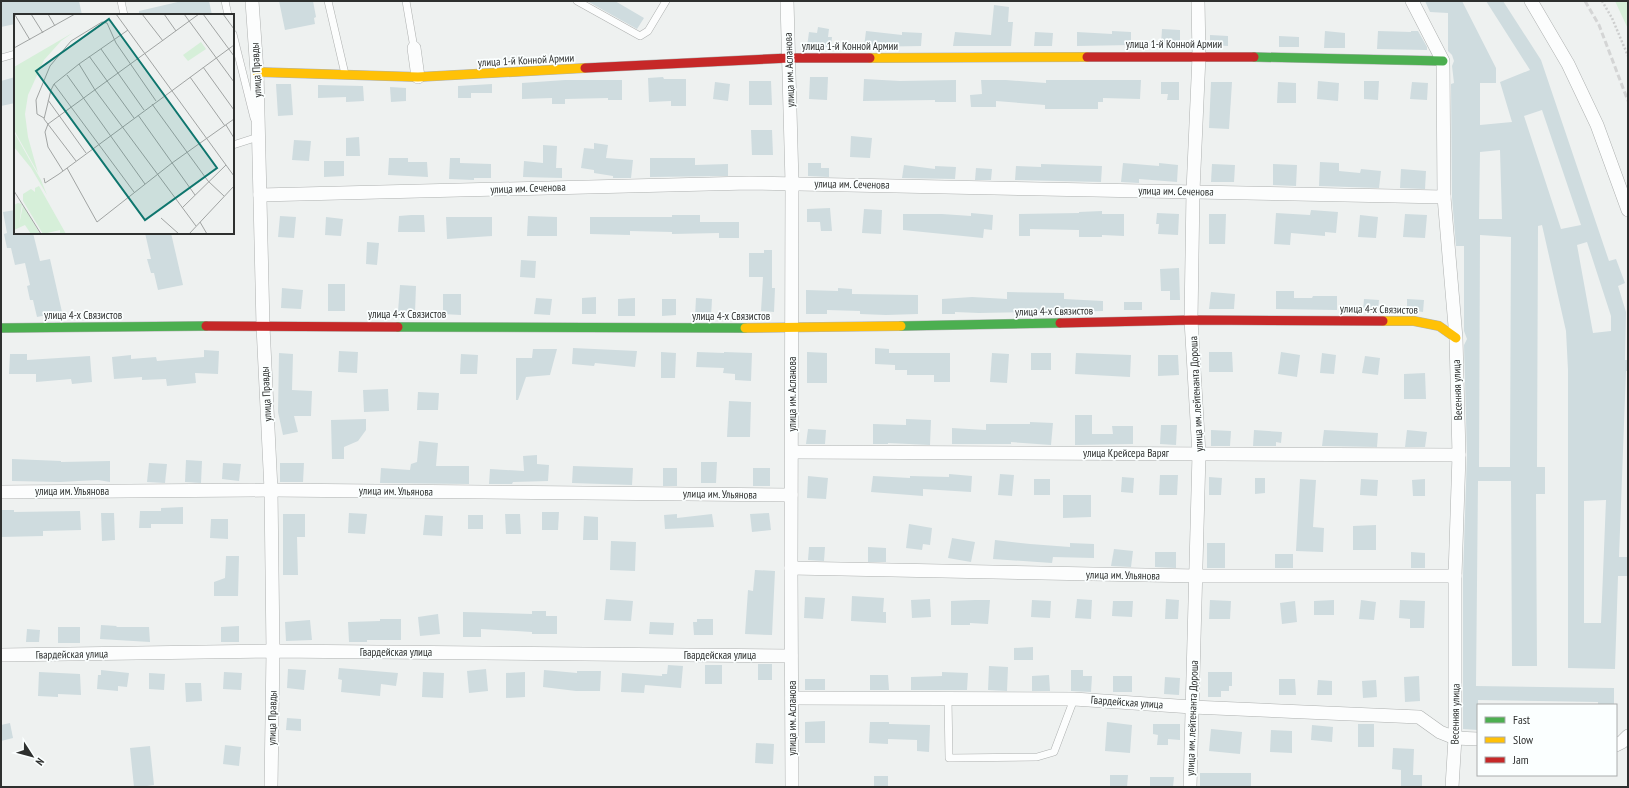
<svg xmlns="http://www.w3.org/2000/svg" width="1629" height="788" font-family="'PT Sans Narrow',sans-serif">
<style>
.green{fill:#d6efd9}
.building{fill:#cfdcdf;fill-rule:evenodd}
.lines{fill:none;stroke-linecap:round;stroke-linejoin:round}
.lane-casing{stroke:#aeb1b0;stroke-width:8}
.street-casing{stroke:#aeb1b0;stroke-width:14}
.fast-casing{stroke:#aeb1b0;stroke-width:10}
.slow-casing{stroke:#aeb1b0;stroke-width:10}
.jam-casing{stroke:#aeb1b0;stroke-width:10}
.path{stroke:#cdcece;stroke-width:2.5;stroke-dasharray:2 2;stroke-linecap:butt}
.lane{stroke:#fcfdfd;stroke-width:7}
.street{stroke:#fcfdfd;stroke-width:13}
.fast{stroke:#4caf50;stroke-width:9}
.slow{stroke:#ffc107;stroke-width:9}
.jam{stroke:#c62828;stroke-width:9}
.rail{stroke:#d4d5d5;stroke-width:3;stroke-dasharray:6 3;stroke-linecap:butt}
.labels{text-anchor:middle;stroke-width:3.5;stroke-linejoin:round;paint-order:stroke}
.street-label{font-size:11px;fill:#2e302f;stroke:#fbffff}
.inset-road{fill:none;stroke:#a1a4a3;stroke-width:1}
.view{fill:#0f766e;fill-opacity:0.15;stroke:#0f766e;stroke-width:2}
.inset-edge{fill:none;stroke:#2e302f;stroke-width:2}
</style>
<rect width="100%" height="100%" fill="#eef1f0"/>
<path class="green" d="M1615 1H1628V29Z"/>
<g class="building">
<path d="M1 1H79L82 15H15V24L1 27Z"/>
<path d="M182 1H209L212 15H139V11Z"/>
<path d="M279 1H313L316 17 314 18 315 24 285 30Z"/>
<path d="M587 1H615L644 18 637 29Z"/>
<path d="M1425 1H1462L1496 68V83H1480V125L1512 122 1500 82 1530 70 1486 1H1503L1541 60 1609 261 1616 259 1625 283 1618 286 1626 312 1625 360H1628V371H1626L1619 557H1628V576H1618L1615 669 1568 668V370L1566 331 1542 225 1538 226 1537 467H1545V494H1536L1537 666H1512L1511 481H1478L1476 686 1614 688V705H1598V702L1478 700V730L1463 729V576L1467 455 1464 345 1467 339 1464 331V246H1456L1452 197 1451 84 1454 83 1452 66 1454 61 1452 55 1448 51V13L1430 12ZM1542 110 1581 225 1561 229 1524 116ZM1500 150 1502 219H1479L1480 152ZM1480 235 1511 237 1510 467H1479ZM1587 242 1611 316V331L1593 333 1577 245ZM1606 500 1601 623H1584V501Z"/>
<path d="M994 5 1009 7 1008 22H1013L1011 46H953L955 32 991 35Z"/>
<path d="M818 27 829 29 828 37H832L831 47H807L809 32 817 33Z"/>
<path d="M1162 29 1180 30V45H1161Z"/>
<path d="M866 31 902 35V32L922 33 921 46 864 47Z"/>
<path d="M1112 31 1131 32V45L1077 46V32L1112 34Z"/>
<path d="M1325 31 1345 33V48H1324Z"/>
<path d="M1378 31 1411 32V31H1418L1427 47V50L1377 49Z"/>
<path d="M1035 32 1053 33 1052 46H1034Z"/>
<path d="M1210 35 1228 36V46L1210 45Z"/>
<path d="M1279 36 1299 37V47H1279Z"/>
<path d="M15 77V103L1 106V81Z"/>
<path d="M663 77 664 79H686V106H671V101L649 102 648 78Z"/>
<path d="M810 77H828L827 100 809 99Z"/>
<path d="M864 79 900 81 956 80V102H935V100L863 101Z"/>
<path d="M565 80H622V100H608V98L565 99V104H552V98L522 99V83Z"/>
<path d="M981 80H1006L1046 83V80H1141L1140 99 1103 98V102H1098V109H1045V105L996 101V107H971L970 95 982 94Z"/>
<path d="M749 81H771L772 105H749Z"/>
<path d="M1318 81 1339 83 1338 101 1317 99Z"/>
<path d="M1364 81H1379L1378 100 1364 99Z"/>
<path d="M715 82 730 84 728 101 713 99Z"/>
<path d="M1161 82H1179V100H1167L1168 94H1161Z"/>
<path d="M1211 82H1232L1229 129 1209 128Z"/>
<path d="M1278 82 1296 83V103H1277Z"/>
<path d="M1412 82 1428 83 1427 100 1410 99Z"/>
<path d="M276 84H291L293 115 278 116Z"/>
<path d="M492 84V93H471V98H458V86Z"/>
<path d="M318 85 363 86 364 101 346 102V97L318 98Z"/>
<path d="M390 87 406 88V101L391 102Z"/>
<path d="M751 130H772L773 155H752Z"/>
<path d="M851 136 872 138 870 158 850 157Z"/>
<path d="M359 137 360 156H346V138Z"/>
<path d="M294 140 311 141 309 161 292 160Z"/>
<path d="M594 143 608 145 606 158 633 160 631 178H613V176L594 173V170L581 168 584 148 594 149Z"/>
<path d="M543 145 557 146 556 168H562V178L523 177 524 161 543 163Z"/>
<path d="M389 158H408V162H427L428 177 388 175Z"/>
<path d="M450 158H460V163L491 164V178H474V180L449 179Z"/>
<path d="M650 158H695V165L728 164V176L650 177Z"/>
<path d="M324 161H344V176L324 177Z"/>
<path d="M1320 162 1339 163V171L1360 173 1361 169 1381 171 1379 188 1319 186Z"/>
<path d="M808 163H821V168H829V177L808 176Z"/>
<path d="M1123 163 1159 166V163L1178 165 1177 182 1139 179V183L1121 182Z"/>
<path d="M1041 164 1102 166 1101 182 1015 180 1016 166 1041 167Z"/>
<path d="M1212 164 1235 165 1234 182H1211Z"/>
<path d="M1273 164 1297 165 1296 186 1273 185Z"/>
<path d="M904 165 935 169V166L956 167 955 179 902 178Z"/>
<path d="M976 168 992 169 991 180H975Z"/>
<path d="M1401 169 1426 171 1425 189 1400 188Z"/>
<path d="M830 208 832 231H821L820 222H807V209Z"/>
<path d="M864 209 882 210 881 234 862 233Z"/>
<path d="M15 210V233H33L40 261 50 259 62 312 37 317 33 300H30L27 286 30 285 25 263 15 265 11 248H7L4 234 7 233 3 212Z"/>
<path d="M1311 210 1338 212 1336 233 1325 232V236L1291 233 1290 245 1274 244 1276 213 1310 215Z"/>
<path d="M1102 211V214H1124V236L1102 235V237H1079V230L1030 229V236H1019V214L1079 213V212Z"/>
<path d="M971 213 993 215 992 230 984 229 983 238 903 230V214H942L971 216Z"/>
<path d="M1157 213 1179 214 1178 235 1158 234 1159 224H1156Z"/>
<path d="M1209 214H1226L1225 244H1209Z"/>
<path d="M1405 214 1427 215 1425 238 1403 237Z"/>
<path d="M411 215H424L425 232H398L399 216Z"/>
<path d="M672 215H700V222H739V238H719V233L672 234V232L630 231V235L590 234V217H672Z"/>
<path d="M1360 215 1378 217 1376 238 1358 237Z"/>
<path d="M280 216 296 217 294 238 278 237Z"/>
<path d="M528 216 557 217V236H527Z"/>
<path d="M326 217 343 219 341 236 325 235Z"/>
<path d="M446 217H492V236L447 239Z"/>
<path d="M145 233H171L183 285 158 290 154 273H151L147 259H151Z"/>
<path d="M367 242 379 243 377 265 366 264Z"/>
<path d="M764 250H772V288H775L774 312 761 311 763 277H749V253H764Z"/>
<path d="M521 260 536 261 535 278 520 277Z"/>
<path d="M1179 268 1180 300H1170V291H1161L1160 269Z"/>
<rect x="328" y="284" width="17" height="27"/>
<path d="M400 285 416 286 415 313 398 312Z"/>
<path d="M282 288 303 290 301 309 281 308Z"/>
<path d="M838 288 852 289V294L918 295V314L886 315 860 314V311L827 310V314H806V290L838 291Z"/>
<path d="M1276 291H1294V298H1312L1313 296H1337V310L1276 309Z"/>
<path d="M1007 292 1064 293V299L1103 301V311L979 313 955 312V314H942V299L972 297 1007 299Z"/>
<path d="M1211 292 1235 294 1234 309H1209Z"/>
<path d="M443 294H461V315L443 314Z"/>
<path d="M596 297V314H582V298Z"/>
<path d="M536 298 552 299 550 315 534 314Z"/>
<path d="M635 298V316H618V299Z"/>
<path d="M696 298 712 299 711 317H695Z"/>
<path d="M662 299H676V315L662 316Z"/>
<path d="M1364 299 1379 300 1378 310H1363Z"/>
<path d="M1407 299 1424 300 1423 312 1407 310Z"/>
<rect x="1124" y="302" width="18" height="8"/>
<path d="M573 348 637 351 635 367 595 363 594 366 572 364Z"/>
<path d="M875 348 889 349V353H950V382H934V375H907V370H895V365L875 364Z"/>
<path d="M533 349H557L550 375 526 377 518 400H516V358H532Z"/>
<path d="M204 350 219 351 218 374 195 373 196 383 167 386 166 379 142 380V377L114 379 112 357 131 355V359L156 357 157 361 204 357Z"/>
<path d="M339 351 358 352 357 373 338 372Z"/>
<path d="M661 352 676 353 675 378H661Z"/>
<path d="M697 352 724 353V352L752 353 751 381 735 380V374L723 373 724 368 696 367Z"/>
<path d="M807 352 827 353V383H807Z"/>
<path d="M1209 352H1232L1233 372H1209Z"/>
<path d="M1281 352 1300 355 1297 377 1278 374Z"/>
<path d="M279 353 293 354 292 390 312 391 311 416H294L298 432 283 435 278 412Z"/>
<path d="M992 353 1009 354 1007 383 990 382Z"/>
<rect x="1031" y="353" width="20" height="17"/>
<path d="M1076 353 1131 355 1130 377 1075 374Z"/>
<path d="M1322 353 1336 355 1334 374 1320 373Z"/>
<path d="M10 354H27V360L90 356 92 382 72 384 71 379 36 382V374H9Z"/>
<path d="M461 354 478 355 477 374H460Z"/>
<path d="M1158 355H1178L1179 375 1158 376Z"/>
<path d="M1365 356 1380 358 1378 375 1362 373Z"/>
<path d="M1425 373 1426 399H1404V374Z"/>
<path d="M388 389 389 411 364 412 363 390Z"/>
<path d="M418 392 439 393 438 410H417Z"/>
<path d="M729 401 751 402 750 437H727Z"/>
<path d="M1075 415H1092V434H1113L1112 426H1133V444L1075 445Z"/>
<path d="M366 419V430L358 441 344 447V459H332L331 420Z"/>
<path d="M906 419 931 420 930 445 888 443V444H873V424L906 425Z"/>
<path d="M1030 422 1053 423 1051 445 1011 442V444H952V428L986 430V424H1030Z"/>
<path d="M1161 425H1177L1176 445 1160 444Z"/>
<path d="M808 429 826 430 825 444H806Z"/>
<path d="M1211 430 1231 431 1230 446H1211Z"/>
<path d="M1254 430 1282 432 1281 443 1276 442V446H1253Z"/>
<path d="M1324 430 1378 433 1377 447 1322 446Z"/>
<path d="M1407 430 1427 432 1425 447H1405Z"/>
<path d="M419 441 438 443 436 466H469V484L380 483 381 468 410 470 411 464 417 462Z"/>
<path d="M537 455V464L549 465 548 481 513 482 512 484H489L490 469 524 471 523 456Z"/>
<path d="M12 459 61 461V462L110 461V482L98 480 60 482 12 481Z"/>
<path d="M186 460 202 461 201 483 185 482Z"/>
<path d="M701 462H717L716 483H701Z"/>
<path d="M149 463 167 464 165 483 147 482Z"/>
<path d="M223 463 241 464 239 481 222 479Z"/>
<path d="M280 463H304L303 482H280Z"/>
<path d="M573 466 633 468 632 485 572 483Z"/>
<rect x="663" y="468" width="14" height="18"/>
<rect x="753" y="468" width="17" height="18"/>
<path d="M949 474 972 476 971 492 923 489V496L871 492 873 476 910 478V476L949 477Z"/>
<path d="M1000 474 1014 475 1012 496 998 495Z"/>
<path d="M1160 475H1178L1177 495H1159Z"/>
<path d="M808 476 828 478 826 499 807 498Z"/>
<path d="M1122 477 1134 478 1133 493 1121 492Z"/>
<path d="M1209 477 1222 478 1221 495H1209Z"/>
<path d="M1255 478H1265V493L1255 494Z"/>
<rect x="1034" y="479" width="16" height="16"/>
<path d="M1300 479 1316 480 1313 527 1324 528 1323 552 1296 551Z"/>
<path d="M1361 479 1378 480 1377 496 1360 495Z"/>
<path d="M1425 479V496H1413L1412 480Z"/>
<path d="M1063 495H1091V517L1063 518Z"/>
<path d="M183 507V524H151V528H139L140 511H161V508Z"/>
<path d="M1 510H14V512L80 511 81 530 43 531V536L1 537Z"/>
<path d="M542 512H559L558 530H542Z"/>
<path d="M101 513H114L115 540 102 541Z"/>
<path d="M349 513 367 514 365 534 348 533Z"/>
<path d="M769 513 771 530 752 532 750 514Z"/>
<path d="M283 514H305V537H297L298 575H283Z"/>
<path d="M505 514H520L521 534H506Z"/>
<path d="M677 514V518L712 514 714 527 665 529 664 515Z"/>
<path d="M425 515 443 516 442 536 423 535Z"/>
<rect x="468" y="515" width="15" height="14"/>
<path d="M584 516 598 517V540H583Z"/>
<path d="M211 519H228V539L210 538Z"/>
<path d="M909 524 932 528 930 545 923 544 922 550 906 548Z"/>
<path d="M1376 525V550H1353V526Z"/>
<path d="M952 538 975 542 971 562 948 558Z"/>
<path d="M995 540 1030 544 1070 547V543L1094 544V558L1053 557 1052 563 993 559Z"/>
<path d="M611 541 636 542 635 571 610 570Z"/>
<rect x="1207" y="543" width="18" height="25"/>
<path d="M809 547H825L824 561 808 560Z"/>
<path d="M868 547 886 548V562H868Z"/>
<path d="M1114 549 1133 551 1131 567 1111 566Z"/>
<path d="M1155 552H1176V568L1155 567Z"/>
<path d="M1411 552 1425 553V568H1411Z"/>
<rect x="1275" y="554" width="18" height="14"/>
<path d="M226 556H239L238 596H214V582L225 578Z"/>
<path d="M755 570 775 571 772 635 745 634 748 590 753 591Z"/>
<path d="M852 596 884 598 883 612H886V623L851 621Z"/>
<path d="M805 597 825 598 823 619 804 618Z"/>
<path d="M606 599 633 601 631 621 604 620Z"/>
<path d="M930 599 931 617 912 618 911 600Z"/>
<path d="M1077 599 1092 600 1091 619 1075 618Z"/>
<path d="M1166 599 1179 600 1178 619H1165Z"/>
<path d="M975 600H990L988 624 970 623V625H951V601Z"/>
<path d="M1032 600 1051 601 1050 618 1031 617Z"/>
<path d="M1210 600 1231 601 1230 619H1209Z"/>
<path d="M1334 600V615H1314V601Z"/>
<path d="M1361 600 1376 602 1374 620 1359 619Z"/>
<path d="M1400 600 1425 601 1424 628H1410V619L1399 618Z"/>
<path d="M1113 601H1133L1132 617 1112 616Z"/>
<path d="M1295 601 1297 622 1282 624 1280 603Z"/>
<path d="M532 611H546V616H557V634H532V632L481 629V637H463V612L532 614Z"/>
<path d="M438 614 440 634 420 636 418 617Z"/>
<path d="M380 619H401V640H367V642H349L348 622 380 621Z"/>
<path d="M697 619H713V635H694L693 622H697Z"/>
<path d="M310 620 312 640 286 641 285 622Z"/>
<path d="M650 622 674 623 673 635 649 634Z"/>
<path d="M101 625 117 626 116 627H149L150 642 100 639Z"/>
<path d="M239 626V642H221V627Z"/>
<rect x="58" y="627" width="22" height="16"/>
<path d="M27 629 40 630 39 642H26Z"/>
<path d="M1033 647V660H1014V648Z"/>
<rect x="758" y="664" width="14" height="16"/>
<path d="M668 665 683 666 681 688 645 685 644 693 621 692 622 673 662 676V674H667Z"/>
<rect x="705" y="665" width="17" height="19"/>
<path d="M989 666 1008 667 1007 691 988 690Z"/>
<path d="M339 668 398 673 396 686 381 684 380 696 341 692 342 680 338 679Z"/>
<path d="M288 669 306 670 304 690 287 688Z"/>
<path d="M486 669 488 691 469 693 467 671Z"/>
<path d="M101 670 129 673 127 687 118 686V691L97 689 98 675H101Z"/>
<path d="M544 670 577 673V671H601L600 691H576L543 687Z"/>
<path d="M1071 670H1083V676H1092L1091 692 1071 691Z"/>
<path d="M39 672 80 674 81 695 58 694V697L38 696Z"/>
<path d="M224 672 242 673 241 690 223 689Z"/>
<path d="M423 672 444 673 443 698 422 697Z"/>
<path d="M525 672V697L506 698V673Z"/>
<path d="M942 672 968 673 967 690H911V677L942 676Z"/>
<path d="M1208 672H1232V686H1229V691H1221V697H1208Z"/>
<path d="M149 673 165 674 164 690 149 689Z"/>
<path d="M870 675H888L889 690H870Z"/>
<path d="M1049 675 1050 691H1032V676Z"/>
<rect x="1113" y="676" width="19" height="16"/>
<path d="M1419 676 1420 701 1405 702 1404 677Z"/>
<path d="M1165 677 1180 678 1179 695 1164 694Z"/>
<rect x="805" y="679" width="20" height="11"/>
<path d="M1279 679H1295L1296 695H1279Z"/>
<path d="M1318 680 1332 681V695H1317Z"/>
<path d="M1376 680 1377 697 1363 698 1362 681Z"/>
<path d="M185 683H201L202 701 186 702Z"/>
<path d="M287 718 301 719V731L286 730Z"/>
<path d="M825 721V743H805V722Z"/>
<path d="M870 722H889V724L930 725 929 752 917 751V740L888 739V744L869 743Z"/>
<path d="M1107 722 1132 725 1130 753 1105 751Z"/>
<path d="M10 723 13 738 1 741V725Z"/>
<path d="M1153 724H1180V740L1168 739V745H1157L1158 735 1153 734Z"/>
<rect x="1358" y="724" width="16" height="23"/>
<path d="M1312 725 1333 727 1332 742 1311 740Z"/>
<path d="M1211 729 1242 732 1240 754 1209 751Z"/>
<path d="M1271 730 1292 731V753L1270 752Z"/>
<path d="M756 743 774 744 773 764 755 763Z"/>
<path d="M225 745 241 747 239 766 223 764Z"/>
<path d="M150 746 154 785 147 786V787H134L130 748Z"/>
<path d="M1393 748 1414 749 1413 775H1422V787H1401V770L1392 769Z"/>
<rect x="1200" y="773" width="51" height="14"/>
<path d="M1110 775H1128L1127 787H1110Z"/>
<rect x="874" y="776" width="14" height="11"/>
<path d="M1150 777H1174L1173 787H1150Z"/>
</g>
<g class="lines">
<g class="lane-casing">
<g id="lane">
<path d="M121 1 124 15"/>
<path d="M225 1 228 15"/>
<path d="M328 1 345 74"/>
<path d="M406 1 414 48"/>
<path d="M577 1 640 36 648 31 666 1"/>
<path d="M233 34 254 118"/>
<path d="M1 58 15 54"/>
<path d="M233 145 258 137V136"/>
<path d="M948 699 949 758 1037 757 1054 752 1074 699"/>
</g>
</g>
<g class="street-casing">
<g id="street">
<path d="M252 1 257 72 263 326 271 490 273 651 271 787"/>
<path d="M787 1 792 183 791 568 792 787"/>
<path d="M1412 1 1443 61 1444 197 1456 338 1459 455 1455 576V738L1452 787"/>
<path d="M1531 1 1568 64 1597 125 1628 210"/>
<path d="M414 48 418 77"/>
<path d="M260 195 749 183 1444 197"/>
<path d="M792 452 1459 455"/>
<path d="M1 492 271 490 791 495"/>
<path d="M791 568 1197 576H1455"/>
<path d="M1 655 273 651 791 656"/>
<path d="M792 698 1074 699 1192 707 1419 717 1440 732 1455 738 1478 739"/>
<path d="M1616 745 1622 742 1628 736"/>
<path d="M1190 787 1199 454 1191 320 1193 191 1199 56 1198 1"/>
</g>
</g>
<g class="fast-casing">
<g id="fast">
<path d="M1254 57 1443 61"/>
<path d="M901 326 1060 323"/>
<path d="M398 327 745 328"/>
<path d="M1 328 206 326"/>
</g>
</g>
<g class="slow-casing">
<g id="slow">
<path d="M870 58 1087 57"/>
<path d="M257 72 418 77 585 68"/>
<path d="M1383 321H1414L1439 326 1456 338"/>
<path d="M745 328 901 326"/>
</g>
</g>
<g class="jam-casing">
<g id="jam">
<path d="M1087 57H1254"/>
<path d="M585 68 789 58H870"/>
<path d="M1060 323 1191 320 1383 321"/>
<path d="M206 326 398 327"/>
</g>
</g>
<path class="path" d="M1602 1 1612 18 1628 56"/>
<use href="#lane" class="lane"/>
<use href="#street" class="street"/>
<use href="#fast" class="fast"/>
<use href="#slow" class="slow"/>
<use href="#jam" class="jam"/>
<path class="rail" d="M1585 1 1599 25 1628 101"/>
</g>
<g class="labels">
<g class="street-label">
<text x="1174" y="48">улица 1-й Конной Армии</text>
<text x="850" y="50">улица 1-й Конной Армии</text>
<text transform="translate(526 60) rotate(-3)" y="4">улица 1-й Конной Армии</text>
<text transform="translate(256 70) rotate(-93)" y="4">улица Правды</text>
<text transform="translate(789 70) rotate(-92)" y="4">улица им. Асланова</text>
<text transform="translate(852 184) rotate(1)" y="4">улица им. Сеченова</text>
<text transform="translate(528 188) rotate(-2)" y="4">улица им. Сеченова</text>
<text transform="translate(1176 191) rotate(1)" y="4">улица им. Сеченова</text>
<text transform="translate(1379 309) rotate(1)" y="4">улица 4-х Связистов</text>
<text transform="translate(1054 311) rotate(-1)" y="4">улица 4-х Связистов</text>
<text x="407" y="318">улица 4-х Связистов</text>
<text x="83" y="319">улица 4-х Связистов</text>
<text x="731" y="320">улица 4-х Связистов</text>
<text transform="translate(1457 390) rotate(-92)" y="4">Весенняя улица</text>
<text transform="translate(266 394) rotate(-93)" y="4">улица Правды</text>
<text transform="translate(792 394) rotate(-90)" y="4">улица им. Асланова</text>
<text transform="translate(1196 394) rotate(-93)" y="4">улица им. лейтенанта Дороша</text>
<text x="1126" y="457">улица Крейсера Варяг</text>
<text x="72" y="495">улица им. Ульянова</text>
<text transform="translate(396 491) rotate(1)" y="4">улица им. Ульянова</text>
<text transform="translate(720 494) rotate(1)" y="4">улица им. Ульянова</text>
<text transform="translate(1123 575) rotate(1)" y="4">улица им. Ульянова</text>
<text x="396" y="656">Гвардейская улица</text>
<text transform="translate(72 654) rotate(-1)" y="4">Гвардейская улица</text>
<text x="720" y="659">Гвардейская улица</text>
<text transform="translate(1127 702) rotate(4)" y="4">Гвардейская улица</text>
<text transform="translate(1455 714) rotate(-89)" y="4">Весенняя улица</text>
<text transform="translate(272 718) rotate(-89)" y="4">улица Правды</text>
<text transform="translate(792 718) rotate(-90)" y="4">улица им. Асланова</text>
<text transform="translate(1192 718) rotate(-88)" y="4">улица им. лейтенанта Дороша</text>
</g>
</g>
<g transform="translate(14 14)">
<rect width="220" height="220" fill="#eef1f0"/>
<path d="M60 18 47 27 30 46 14 81 11 100 14 123 24 159 0 116V53ZM187 28 192 35 174 47 169 41ZM0 118 27 166 33 181 17 154 0 133ZM25 172 47 211 52 220H46V216L29 220 9 187V180L17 175 21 178V174ZM4 189 8 190 5 211 9 191 26 220H17L11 211 0 216V191Z" fill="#d6efd9"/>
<path class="inset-road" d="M17 0 29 19M34 0 41 12M102 0 220 162M128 0 149 27M150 0 162 17M170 0 220 68M189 0 220 42M209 0 220 15M1 1 16 26M0 34 61 0M87 35 130 96M75 42 120 104M65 50 81 76 182 212M189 53 220 96M53 61 131 170M176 63 211 112M40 70 120 178M34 86 72 139M138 90 194 167 210 182M124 101 181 181M30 104 23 100 22 86 36 52 57 27 88 8 93 9 102 29 142 87M212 111 220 124M62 147 30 105 37 76 40 70 65 50 114 16M53 154 83 208 158 149 220 105M49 157 34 133 31 118 34 110 185 0M30 164 31 169 45 160 220 31M0 177 27 220M168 194 212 151M147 204 165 220M186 208 193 220M175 220 220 172"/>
<path class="view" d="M95 5 203 154 131 206 22 57Z"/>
<rect width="220" height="220" class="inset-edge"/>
</g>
<rect width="1629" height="788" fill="none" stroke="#2e302f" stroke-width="4"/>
<rect x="1477" y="704" width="140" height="72" fill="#fbffff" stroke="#a9acac"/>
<rect x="1485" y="717" width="20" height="6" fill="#4caf50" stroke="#a9acac"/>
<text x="1513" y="724" font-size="12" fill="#2e302f">Fast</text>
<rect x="1485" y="737" width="20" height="6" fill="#ffc107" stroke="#a9acac"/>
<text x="1513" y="744" font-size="12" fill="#2e302f">Slow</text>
<rect x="1485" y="757" width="20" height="6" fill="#c62828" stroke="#a9acac"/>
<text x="1513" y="764" font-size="12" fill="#2e302f">Jam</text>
<g transform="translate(32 756) rotate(126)" stroke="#fbffff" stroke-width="3" paint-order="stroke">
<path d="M0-3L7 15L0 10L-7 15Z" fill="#2e302f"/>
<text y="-6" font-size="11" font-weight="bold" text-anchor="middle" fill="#2e302f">N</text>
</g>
</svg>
